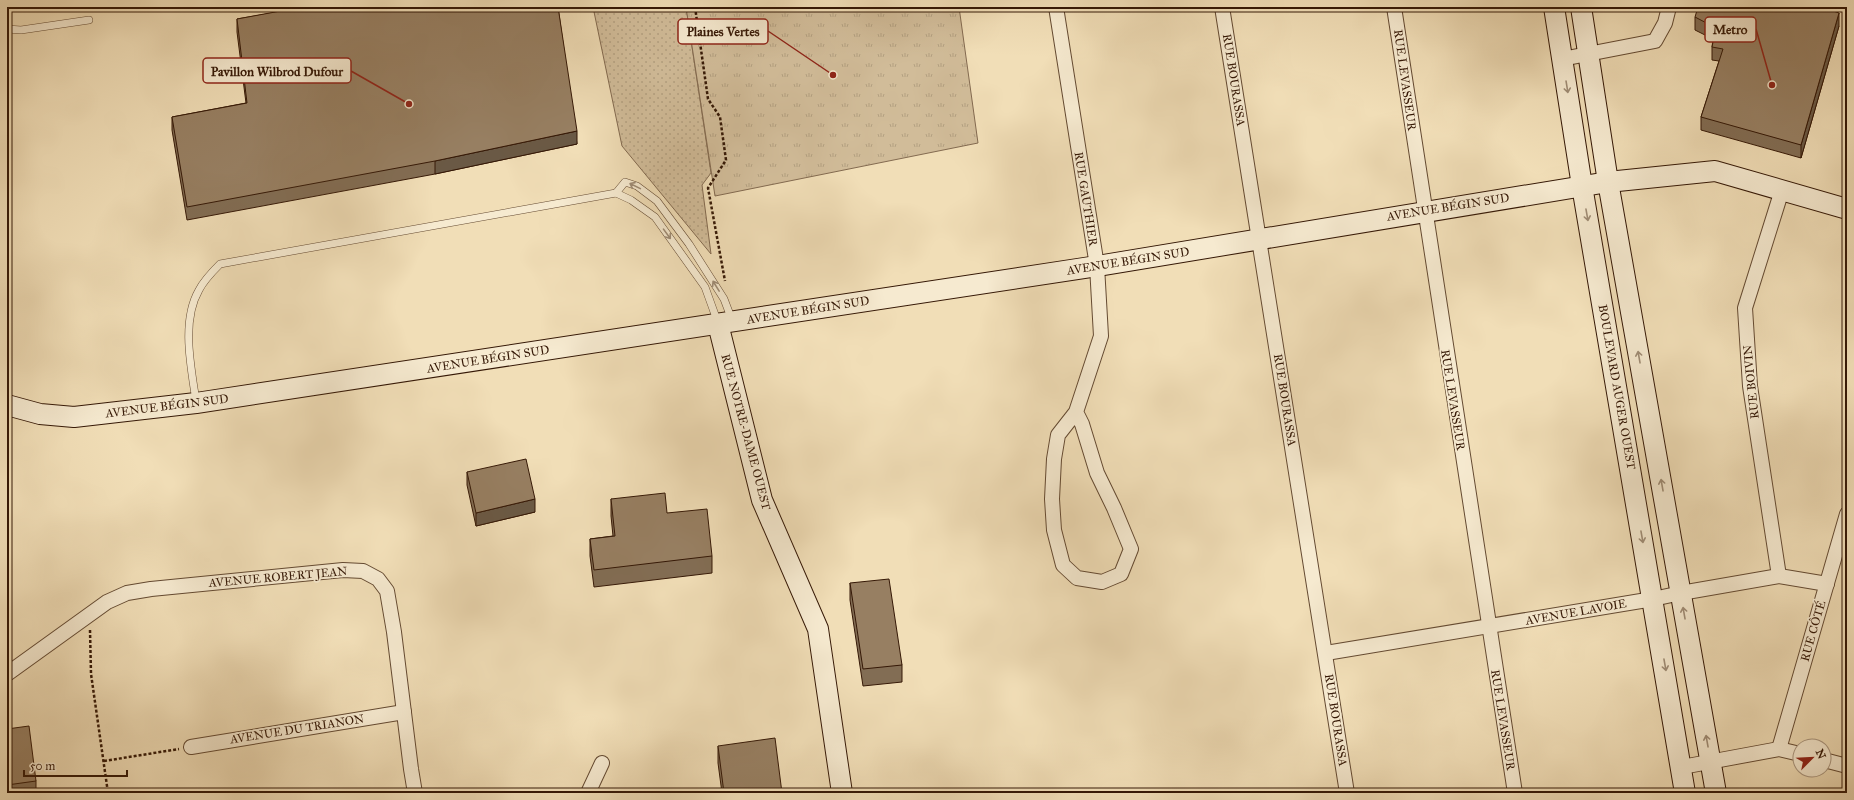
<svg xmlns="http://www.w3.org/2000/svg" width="1854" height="800" font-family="'IM FELL Great Primer',serif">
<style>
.grass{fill:url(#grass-dots);stroke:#836a50}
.park{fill:url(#park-tufts);stroke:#836a50}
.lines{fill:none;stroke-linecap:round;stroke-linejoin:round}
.lane-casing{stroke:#644a32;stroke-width:8}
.street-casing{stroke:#644a32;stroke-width:16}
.secondary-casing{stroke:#351806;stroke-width:22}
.path{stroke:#351806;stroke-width:2.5;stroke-dasharray:3 2;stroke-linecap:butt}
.lane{stroke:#f6ead0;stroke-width:7}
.street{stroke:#f6ead0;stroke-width:14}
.secondary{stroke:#f6ead0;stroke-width:20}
.wall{fill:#826d54;stroke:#351806}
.shaded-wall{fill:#6a5945;stroke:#351806}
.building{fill:#977f62;stroke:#351806}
.oneway{stroke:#9f8c75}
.labels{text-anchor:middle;stroke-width:3.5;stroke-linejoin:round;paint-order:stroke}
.street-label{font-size:12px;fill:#351806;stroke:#f6ead0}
.leader{fill:none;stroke:#8f2418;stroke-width:1.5}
.callout-dot{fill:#8f2418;stroke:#f6ead0;stroke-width:1.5}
.callout{fill:#f6ead0;stroke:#8f2418;stroke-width:1.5}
.callout-label{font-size:13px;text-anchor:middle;font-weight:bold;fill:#351806}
</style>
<defs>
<pattern id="grass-dots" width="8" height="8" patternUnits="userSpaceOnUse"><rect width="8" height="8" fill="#d1bc99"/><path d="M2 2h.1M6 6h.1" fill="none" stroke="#b4a182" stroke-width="1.8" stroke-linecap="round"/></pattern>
<pattern id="park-tufts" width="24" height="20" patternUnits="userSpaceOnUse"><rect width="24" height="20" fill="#d1bc99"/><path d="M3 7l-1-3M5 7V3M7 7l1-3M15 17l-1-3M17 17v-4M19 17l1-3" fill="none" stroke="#b4a182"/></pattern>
</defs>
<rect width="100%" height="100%" fill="#f1deb7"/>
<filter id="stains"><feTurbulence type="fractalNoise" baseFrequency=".005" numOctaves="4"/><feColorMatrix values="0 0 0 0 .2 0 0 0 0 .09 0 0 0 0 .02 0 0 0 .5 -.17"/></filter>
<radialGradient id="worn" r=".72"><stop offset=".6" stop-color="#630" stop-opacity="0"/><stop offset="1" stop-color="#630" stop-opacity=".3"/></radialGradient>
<path class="grass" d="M593 7H686L711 173 702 185 711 254 622 146Z"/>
<path class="park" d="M686 7H959L978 143 715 196Z"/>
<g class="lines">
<g class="lane-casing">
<g id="lane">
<path d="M7 29 21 30 89 20"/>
<path d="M616 193 625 182 637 186 657 201 689 244 724 299 732 320"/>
<path d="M196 401C191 367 181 321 199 290 204 280 212 272 220 264L616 193 631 200 655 217 705 287 718 323"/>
</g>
</g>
<g class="street-casing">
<g id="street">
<path d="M1056 7 1097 266 1101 336 1076 412 1058 435 1054 459 1052 499 1054 530 1063 565 1077 578 1102 582 1121 574 1131 549 1114 508 1097 473 1082 424 1076 412"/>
<path d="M1222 7 1347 793"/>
<path d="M1394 7 1515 793"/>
<path d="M1562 59 1655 41 1665 23 1669 7"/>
<path d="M1779 576 1750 386 1745 308 1782 190"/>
<path d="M1326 653 1653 599 1681 593 1779 576 1827 584"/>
<path d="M7 674 107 602 127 593 151 589 343 570 363 571 378 579 387 591 394 632 411 769 415 793"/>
<path d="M191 747 404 712"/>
<path d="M1779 749 1847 514"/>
<path d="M1824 760 1847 766"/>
<path d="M1682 767 1779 749 1800 754"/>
<path d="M588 793 602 763"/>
</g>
</g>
<g class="secondary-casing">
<g id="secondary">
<path d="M1554 7 1582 186 1685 793"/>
<path d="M1581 7 1608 182 1716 793"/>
<path d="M718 324 762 500 818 629 842 793"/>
<path d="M7 405 40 414 74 417 196 403 1097 266 1608 182 1715 171 1847 209"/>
</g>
</g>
<g class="path">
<path d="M695 7 708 99 720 117 726 160 708 188 725 281"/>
<path d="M90 630 91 674 108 793"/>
<path d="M104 761 179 749"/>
</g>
<use href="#lane" class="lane"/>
<use href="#street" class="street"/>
<use href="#secondary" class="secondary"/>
</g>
<g class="wall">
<path d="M283 7H558L577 144 435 174 187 220 172 130V117L246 103 237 32V19L284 11Z"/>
<path d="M1695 17 1839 26 1801 158 1701 130V117L1719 61 1712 60V47L1713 39 1695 30Z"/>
<path d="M467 472 535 512 476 526 467 485Z"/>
<path d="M611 499 667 513 712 556V573L594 587 590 556V539L613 536 611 516Z"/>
<path d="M850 583 902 665V682L863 686 850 600Z"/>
<path d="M7 729 36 781V793H7Z"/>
<path d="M718 746 782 793H722L718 763Z"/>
</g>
<g class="shaded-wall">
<path d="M1839 13V26L1801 158V145Z"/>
<path d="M577 131V144L435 174V161Z"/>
<path d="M535 499V512L476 526V513Z"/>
</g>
<g class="building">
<path d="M285 7H558L577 131 435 161 187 207 172 117 247 103 237 19 286 10Z"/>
<path d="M1698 7H1753L1757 8 1758 7H1822L1839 13 1801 145 1701 117 1723 49 1712 47 1716 28 1695 17Z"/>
<path d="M526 459 535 499 476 513 467 472Z"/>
<path d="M665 493 667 513 707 509 712 556 594 570 590 539 615 536 611 499Z"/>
<path d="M889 579 902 665 863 669 850 583Z"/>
<path d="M29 726 36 781 7 785V729Z"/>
<path d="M775 738 782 793H724L718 746Z"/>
</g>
<defs><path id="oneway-shaft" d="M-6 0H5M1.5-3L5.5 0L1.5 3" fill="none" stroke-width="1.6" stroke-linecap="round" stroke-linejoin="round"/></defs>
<g class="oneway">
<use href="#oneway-shaft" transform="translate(1567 87) rotate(81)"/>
<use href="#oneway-shaft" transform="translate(635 186) rotate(-154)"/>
<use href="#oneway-shaft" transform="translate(1587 215) rotate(80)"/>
<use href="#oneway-shaft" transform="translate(667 234) rotate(54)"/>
<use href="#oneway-shaft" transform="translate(716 286) rotate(-122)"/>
<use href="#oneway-shaft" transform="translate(1639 357) rotate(-100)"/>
<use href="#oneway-shaft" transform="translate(1662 485) rotate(-100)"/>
<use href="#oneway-shaft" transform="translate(1642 537) rotate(80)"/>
<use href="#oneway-shaft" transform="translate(1684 613) rotate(-100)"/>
<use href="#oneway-shaft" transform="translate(1665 665) rotate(80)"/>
<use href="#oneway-shaft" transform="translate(1707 741) rotate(-100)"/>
</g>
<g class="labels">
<g class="street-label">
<text transform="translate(1234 80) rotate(81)" y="4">RUE BOURASSA</text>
<text transform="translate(1405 80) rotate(82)" y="4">RUE LEVASSEUR</text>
<text transform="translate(1086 199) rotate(81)" y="4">RUE GAUTHIER</text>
<text transform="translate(1448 207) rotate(-9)" y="4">AVENUE BÉGIN SUD</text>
<text transform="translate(1128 261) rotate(-9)" y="4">AVENUE BÉGIN SUD</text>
<text transform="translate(808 310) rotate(-9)" y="4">AVENUE BÉGIN SUD</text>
<text transform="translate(488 359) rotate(-9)" y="4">AVENUE BÉGIN SUD</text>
<text transform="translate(1751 382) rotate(-96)" y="4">RUE BOIVIN</text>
<text transform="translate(1617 387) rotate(80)" y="4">BOULEVARD AUGER OUEST</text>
<text transform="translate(1285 400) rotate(81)" y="4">RUE BOURASSA</text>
<text transform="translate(1453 400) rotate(81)" y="4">RUE LEVASSEUR</text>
<text transform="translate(167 406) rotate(-7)" y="4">AVENUE BÉGIN SUD</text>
<text transform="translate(746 432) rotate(75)" y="4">RUE NOTRE-DAME OUEST</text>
<text transform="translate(278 577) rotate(-5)" y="4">AVENUE ROBERT JEAN</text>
<text transform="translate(1576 612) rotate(-10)" y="4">AVENUE LAVOIE</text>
<text transform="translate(1813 631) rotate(-74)" y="4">RUE CÔTÉ</text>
<text transform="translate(1336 720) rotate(81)" y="4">RUE BOURASSA</text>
<text transform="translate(1503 720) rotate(81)" y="4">RUE LEVASSEUR</text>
<text transform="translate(297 729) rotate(-9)" y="4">AVENUE DU TRIANON</text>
</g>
</g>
<path class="leader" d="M1772 85L1756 29M833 75L768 31M409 104L351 71"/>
<g class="callout-dot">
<circle cx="1772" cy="85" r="4"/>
<circle cx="833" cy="75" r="4"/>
<circle cx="409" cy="104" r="4"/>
</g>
<g class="callout">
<rect x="1705" y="17" width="51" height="25" rx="4"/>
<rect x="678" y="19" width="90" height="25" rx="4"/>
<rect x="203" y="58" width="148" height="25" rx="4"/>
</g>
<g class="callout-label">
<text x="1730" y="34">Metro</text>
<text x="723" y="36">Plaines Vertes</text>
<text x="277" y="76">Pavillon Wilbrod Dufour</text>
</g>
<rect width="1854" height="800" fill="none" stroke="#f1deb7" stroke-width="24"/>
<rect x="8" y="8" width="1838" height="784" fill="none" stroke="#351806" stroke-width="2"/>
<rect x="12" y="12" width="1830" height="776" fill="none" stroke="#351806"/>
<g transform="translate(1812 758) rotate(66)"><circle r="19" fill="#f6ead0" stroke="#a9967f"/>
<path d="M0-3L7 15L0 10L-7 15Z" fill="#8f2418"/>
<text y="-6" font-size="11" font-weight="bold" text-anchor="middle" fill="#351806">N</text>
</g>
<path d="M24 770v6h103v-6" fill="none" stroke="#351806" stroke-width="2"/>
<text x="30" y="770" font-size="12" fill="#351806" stroke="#f6ead0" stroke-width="3" paint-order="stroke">50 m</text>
<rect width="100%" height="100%" filter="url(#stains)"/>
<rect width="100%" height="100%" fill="url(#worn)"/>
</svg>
